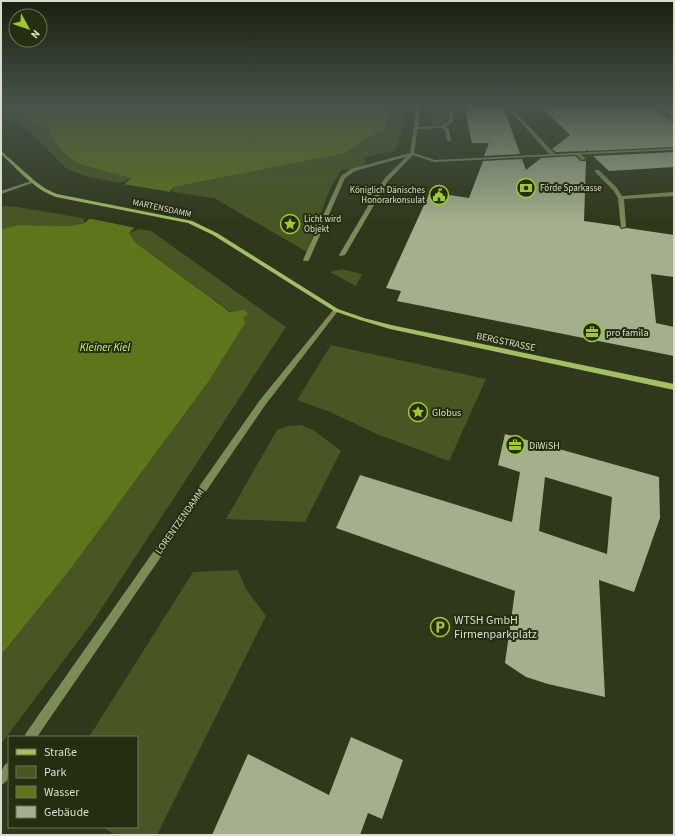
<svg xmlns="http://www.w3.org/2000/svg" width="675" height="836" font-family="'Source Sans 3',sans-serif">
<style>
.green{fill:#475622}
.water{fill:#5f751b}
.pier{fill:#2f381b}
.building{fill:#a3af8d;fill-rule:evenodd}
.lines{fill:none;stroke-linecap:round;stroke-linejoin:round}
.lane{fill:#7b8c56;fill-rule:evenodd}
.street{fill:#7b8c56;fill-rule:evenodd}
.secondary{fill:#a3be65;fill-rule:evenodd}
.labels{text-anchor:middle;stroke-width:4;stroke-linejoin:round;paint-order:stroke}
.far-poi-label{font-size:9px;fill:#d7decc;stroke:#262e11;text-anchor:start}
.far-street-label{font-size:9px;fill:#d7decc;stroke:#262e11}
.poi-label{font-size:10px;fill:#d7decc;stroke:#262e11;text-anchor:start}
.street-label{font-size:10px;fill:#d7decc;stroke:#262e11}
.water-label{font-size:11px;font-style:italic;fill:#d0f280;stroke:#262e11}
.near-poi-label{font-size:12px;fill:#d7decc;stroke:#262e11;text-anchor:start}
</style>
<rect width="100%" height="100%" fill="#2f381b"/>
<g class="green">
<path d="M386 105H403L404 127 394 151 365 157 364 168 341 170 330 189 307 252 214 198 172 192 174 187 345 153 369 137 385 129 388 115Z"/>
<path d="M433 107 447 113 449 117C446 124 440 125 433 125Z"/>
<path d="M1 109 20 115 48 128 60 149 132 178 119 183 85 176 67 169 29 131 16 123 1 118Z"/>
<path d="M5 206 17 207 83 218 85 223 69 226 20 225 1 229V207Z"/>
<path d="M140 229 151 231 286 327 94 620 1 744V655L68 572 242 319 243 310 231 312 136 243 129 233Z"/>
<path d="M342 269 362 274 356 286 330 272Z"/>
<path d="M331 345 486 379 449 461 379 435 328 411 297 400Z"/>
<path d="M301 425 313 430 341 451 305 522 226 519 277 430 287 426Z"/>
<path d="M238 570 246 589 266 616 157 835H115L103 827H137V737H89L193 572Z"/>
</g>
<path class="water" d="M1 105H386L388 115 385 129 369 137 345 153 174 187 129 233 136 243 230 312 244 310 248 314 243 318 245 323 210 379 68 572 1 655V229L20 225 69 226 85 223 131 178 76 163 60 149 47 128 20 115 1 109Z"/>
<path class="pier" d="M123 184 171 192 136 228 87 218Z"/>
<g class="building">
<path d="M466 105H503L520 154 484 156 489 143H472L465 111H467Z"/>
<path d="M539 105H649L674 124V147L588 151 586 149V151L556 152 552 149 570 135Z"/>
<path d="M658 105H674V118Z"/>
<path d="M674 152V167L609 171 593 156Z"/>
<path d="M575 156 581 161H586L584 221 619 226 621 229 627 228 674 235V277L651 274 656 323 674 327V356L397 301 401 291 386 288 430 192 469 198 483 161 522 159 526 170 541 158Z"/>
<path d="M505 434 659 477 660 518 634 592 599 580 605 697 548 684 526 677 505 663 515 591 336 528 360 475 512 522 520 472 498 465ZM545 477 612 497 607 554 539 531Z"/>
<path d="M351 737 403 760 382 819 368 813 360 835H212L248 754 329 795Z"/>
</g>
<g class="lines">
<g class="lane">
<path d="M418 105 441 107 453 112V122L445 127 449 129 451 141H447L445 130 441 128 415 129 416 127 441 126 449 121 450 114 440 109Z"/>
<path d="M505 105H509L555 154V156H551Z"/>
<path d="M410 153 414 154 388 181 345 255 340 256 339 255 384 179Z"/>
<path d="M576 153H580L586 159 582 160 576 155Z"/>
<path d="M595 170H599L617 188 622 196 674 192V196L624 199 626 227 621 228 618 198 613 190 595 172Z"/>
</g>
<g class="street">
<path d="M417 105H421L414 153 435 160 674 148V150L435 162 412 155 355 171 345 178 309 260 308 261H304L303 260 341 176 351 169 410 153Z"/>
<path d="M650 105H655L674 120V123Z"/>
<path d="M31 181 35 182 1 194V191Z"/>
<path d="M336 308 339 310 338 311 266 404 37 737H24L26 733 260 400 334 309Z"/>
<path d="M9 762C9 771 11 781 1 785 1 776 0 766 9 762Z"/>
</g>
<path class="secondary" d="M1 151 35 181 46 189 57 194 192 221 217 233 338 309 364 318 391 325 674 384V390L390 329 360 320 334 311 213 235 188 223 56 197C34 189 18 170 1 154Z"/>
</g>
<linearGradient id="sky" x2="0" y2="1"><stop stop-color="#1a1f0f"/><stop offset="0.47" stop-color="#47534a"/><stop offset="1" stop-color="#47534a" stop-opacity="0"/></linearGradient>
<rect width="675" height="222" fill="url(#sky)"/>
<defs>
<g id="bank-ring" transform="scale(1)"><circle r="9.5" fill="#262e11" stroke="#a2c928" stroke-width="1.5"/><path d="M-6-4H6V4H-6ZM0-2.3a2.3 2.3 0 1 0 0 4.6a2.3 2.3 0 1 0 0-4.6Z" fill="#a2c928"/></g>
<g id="civic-ring" transform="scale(1)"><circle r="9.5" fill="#262e11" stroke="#a2c928" stroke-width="1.5"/><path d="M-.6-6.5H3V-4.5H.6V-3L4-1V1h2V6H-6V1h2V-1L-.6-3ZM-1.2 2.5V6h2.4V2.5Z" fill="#a2c928"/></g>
<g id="sight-ring" transform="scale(1)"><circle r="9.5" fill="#262e11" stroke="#a2c928" stroke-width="1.5"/><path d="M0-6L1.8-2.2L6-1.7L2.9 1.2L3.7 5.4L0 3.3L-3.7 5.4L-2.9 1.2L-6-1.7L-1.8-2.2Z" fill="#a2c928"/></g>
<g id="office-ring" transform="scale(1)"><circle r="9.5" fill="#262e11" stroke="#a2c928" stroke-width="1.5"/><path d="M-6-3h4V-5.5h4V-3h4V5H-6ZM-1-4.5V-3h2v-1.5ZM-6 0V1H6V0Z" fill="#a2c928"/></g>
<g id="parking-ring" transform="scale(1)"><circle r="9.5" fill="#262e11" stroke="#a2c928" stroke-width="1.5"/><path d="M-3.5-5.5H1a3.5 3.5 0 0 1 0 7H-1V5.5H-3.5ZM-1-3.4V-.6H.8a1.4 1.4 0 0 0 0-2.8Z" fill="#a2c928"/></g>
</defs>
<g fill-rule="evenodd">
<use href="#bank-ring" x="526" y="188"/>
<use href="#civic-ring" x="439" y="195"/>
<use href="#sight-ring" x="290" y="224"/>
<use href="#office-ring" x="592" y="332"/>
<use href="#sight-ring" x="418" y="412"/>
<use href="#office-ring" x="515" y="445"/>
<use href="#parking-ring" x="440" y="627"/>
</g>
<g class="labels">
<g class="far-poi-label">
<text x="540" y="191">Förde Sparkasse</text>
<text x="425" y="193" text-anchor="end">Königlich Dänisches<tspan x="425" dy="10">Honorarkonsulat</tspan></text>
<text x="304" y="222">Licht wird<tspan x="304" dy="10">Objekt</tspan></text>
</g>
<g class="far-street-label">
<text transform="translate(162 208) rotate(12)" y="3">MARTENSDAMM</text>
</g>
<g class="poi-label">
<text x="606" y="336">pro famila</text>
<text x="432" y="416">Globus</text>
<text x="529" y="449">DiWiSH</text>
</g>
<g class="street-label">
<text transform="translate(506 341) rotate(12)" y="4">BERGSTRASSE</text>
<text transform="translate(179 521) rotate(-55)" y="4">LORENTZENDAMM</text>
</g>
<g class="water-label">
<text x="105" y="351">Kleiner Kiel</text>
</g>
<g class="near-poi-label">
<text x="454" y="624">WTSH GmbH<tspan x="454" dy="14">Firmenparkplatz</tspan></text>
</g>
</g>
<rect width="675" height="836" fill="none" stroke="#d7decc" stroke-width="4"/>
<rect x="8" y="736" width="130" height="92" fill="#262e11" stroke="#6d745c"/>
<rect x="16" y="749" width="20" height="6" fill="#a3be65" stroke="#6d745c"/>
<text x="44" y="756" font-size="12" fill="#d7decc">Straße</text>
<rect x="16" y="766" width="20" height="12" fill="#475622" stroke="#6d745c"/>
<text x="44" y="776" font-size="12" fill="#d7decc">Park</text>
<rect x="16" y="786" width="20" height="12" fill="#5f751b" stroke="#6d745c"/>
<text x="44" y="796" font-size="12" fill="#d7decc">Wasser</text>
<rect x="16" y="806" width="20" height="12" fill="#a3af8d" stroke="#6d745c"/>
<text x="44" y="816" font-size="12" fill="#d7decc">Gebäude</text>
<g transform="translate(28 28) rotate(130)"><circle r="19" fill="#262e11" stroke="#6d745c"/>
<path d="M0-3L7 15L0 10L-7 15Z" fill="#a2c928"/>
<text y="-6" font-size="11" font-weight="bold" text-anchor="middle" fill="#d7decc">N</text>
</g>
</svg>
